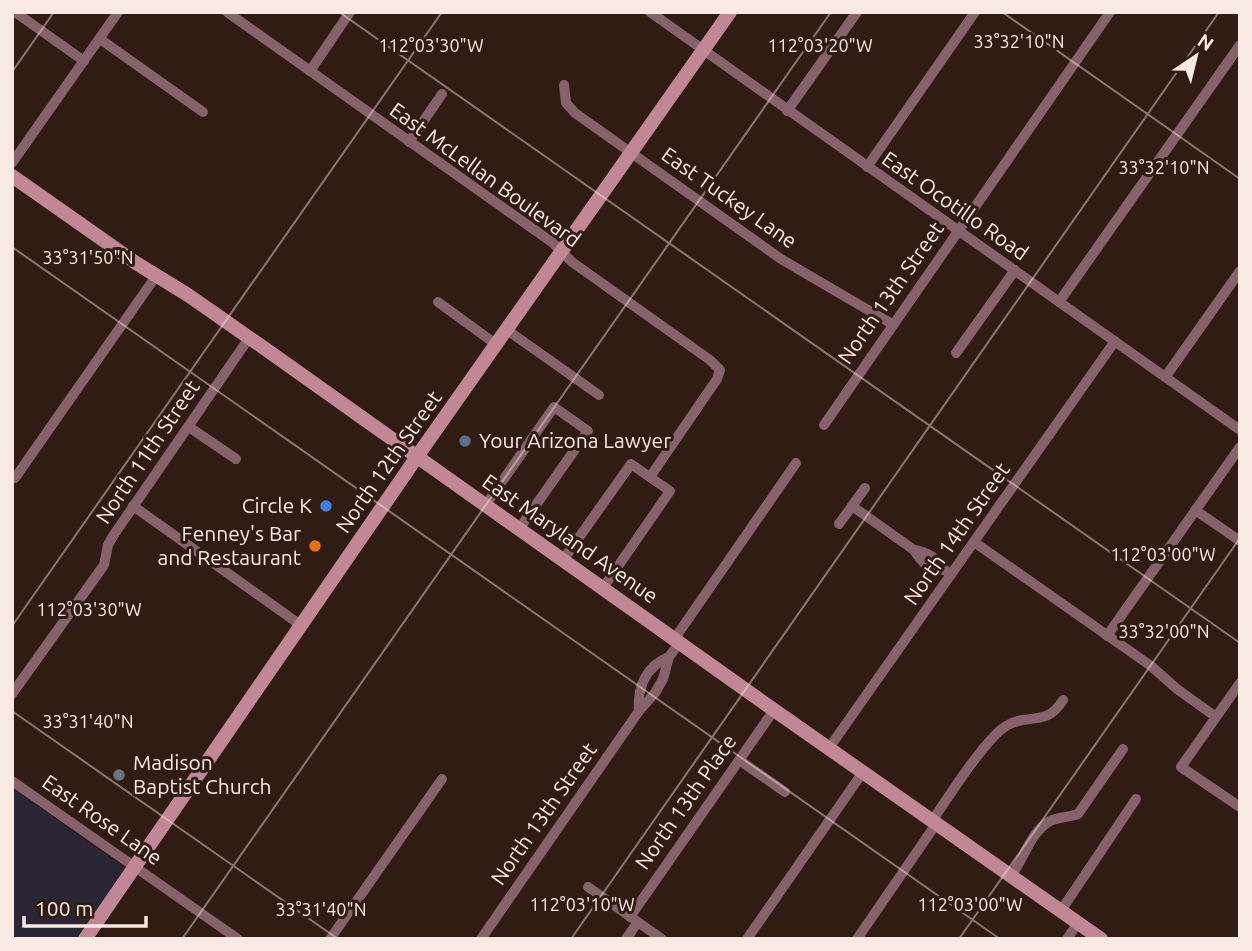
<svg xmlns="http://www.w3.org/2000/svg" width="1252" height="951" font-family="Ubuntu,sans-serif">
<style>
.education{fill:#2a2636}
.lines{fill:none;stroke-linecap:round;stroke-linejoin:round}
.street{stroke:#87626c;stroke-width:10}
.secondary{stroke:#c28796;stroke-width:14}
.ticks{fill:none;stroke:#f8e9e3;stroke-width:2;stroke-opacity:0.45}
.service-dot{fill:#5c6f8a;stroke:#301c13;stroke-width:2.5}
.shop-dot{fill:#3f7fe0;stroke:#301c13;stroke-width:2.5}
.food-dot{fill:#e8710a;stroke:#301c13;stroke-width:2.5}
.worship-dot{fill:#6b7280;stroke:#301c13;stroke-width:2.5}
.labels{text-anchor:middle;stroke-width:6;stroke-linejoin:round;paint-order:stroke}
.street-label{font-size:21px;fill:#f8e9e3;stroke:#301c13}
.poi-label{font-size:21px;fill:#f8e9e3;stroke:#301c13;text-anchor:start}
.ticks-label{font-size:18px;text-anchor:middle;fill:#f8e9e3;stroke:#301c13;stroke-width:6;stroke-linejoin:round;paint-order:stroke}
</style>
<rect width="100%" height="100%" fill="#301c13"/>
<path class="education" d="M12 788 118 863 123 869 121 874 76 939H12Z"/>
<g class="lines">
<g class="street">
<path d="M15 12 84 61"/>
<path d="M227 12 553 243 572 262 710 360 720 370 717 379 650 477"/>
<path d="M650 12 1240 430"/>
<path d="M100 39 203 112"/>
<path d="M310 71 350 12"/>
<path d="M564 85 566 103 575 113 781 259 892 324"/>
<path d="M787 111 857 12"/>
<path d="M409 142 442 94"/>
<path d="M12 163 118 12"/>
<path d="M867 167 975 12"/>
<path d="M438 302 497 345"/>
<path d="M1059 302 1240 45"/>
<path d="M507 330 599 395"/>
<path d="M956 353 1015 270"/>
<path d="M1166 376 1240 271"/>
<path d="M824 425 1110 12"/>
<path d="M189 427 236 459"/>
<path d="M15 478 156 276"/>
<path d="M865 488 852 506 914 550"/>
<path d="M133 506 302 626"/>
<path d="M485 506 554 407 588 431 519 529"/>
<path d="M1195 510 1240 541"/>
<path d="M839 524 852 506"/>
<path d="M974 542 1151 666 1177 689 1216 717"/>
<path d="M563 560 631 464 670 491 603 588"/>
<path d="M943 570C929 571 921 561 914 550 938 554 935 564 951 575"/>
<path d="M1107 636 1240 447"/>
<path d="M675 638 796 463"/>
<path d="M1240 683 1181 767 1240 807"/>
<path d="M12 694 104 565 108 545 113 536 249 338"/>
<path d="M639 711C637 687 646 666 669 657"/>
<path d="M829 748 1115 341"/>
<path d="M739 760 785 792"/>
<path d="M12 781 238 939"/>
<path d="M932 821C947 799 986 738 1006 726 1029 712 1046 728 1063 700"/>
<path d="M1010 877C1024 860 1030 832 1050 821 1059 817 1069 817 1078 814L1123 749"/>
<path d="M588 887 662 939"/>
<path d="M1060 912 1136 799"/>
<path d="M630 917 774 710"/>
<path d="M330 939 442 779"/>
<path d="M481 939 639 711 655 693 663 679 669 657 680 642"/>
<path d="M626 939 638 922"/>
<path d="M747 939 863 772"/>
<path d="M857 939 936 824"/>
<path d="M1067 939 1078 923"/>
</g>
<g class="secondary">
<path d="M12 176 136 263 188 295 264 348 774 710 1101 939"/>
<path d="M85 939 423 448 730 12"/>
</g>
</g>
<path class="ticks" d="M339 12 1240 643M1002 12 1240 179M12 72 54 12M12 247 1000 939M12 626 442 12M12 711 338 939M182 939 831 12M571 939 1219 12M959 939 1240 538"/>
<circle class="service-dot" cx="465" cy="441" r="7"/>
<circle class="shop-dot" cx="326" cy="506" r="7"/>
<circle class="food-dot" cx="315" cy="546" r="7"/>
<circle class="worship-dot" cx="119" cy="775" r="7"/>
<g class="labels">
<g class="street-label">
<text transform="translate(485 175) rotate(36)" y="7">East McLellan Boulevard</text>
<text transform="translate(729 198) rotate(35)" y="7">East Tuckey Lane</text>
<text transform="translate(955 206) rotate(35)" y="7">East Ocotillo Road</text>
<text transform="translate(891 293) rotate(-55)" y="7">North 13th Street</text>
<text transform="translate(148 452) rotate(-56)" y="7">North 11th Street</text>
<text transform="translate(389 462) rotate(-55)" y="7">North 12th Street</text>
<text transform="translate(957 534) rotate(-55)" y="7">North 14th Street</text>
<text transform="translate(570 539) rotate(35)" y="7">East Maryland Avenue</text>
<text transform="translate(686 802) rotate(-55)" y="7">North 13th Place</text>
<text transform="translate(544 814) rotate(-55)" y="7">North 13th Street</text>
<text transform="translate(102 820) rotate(35)" y="7">East Rose Lane</text>
</g>
<g class="poi-label">
<text x="479" y="448">Your Arizona Lawyer</text>
<text x="312" y="513" text-anchor="end">Circle K</text>
<text x="301" y="541" text-anchor="end">Fenney's Bar<tspan x="301" dy="24">and Restaurant</tspan></text>
<text x="133" y="770">Madison<tspan x="133" dy="24">Baptist Church</tspan></text>
</g>
</g>
<g class="ticks-label">
<text x="1019" y="48">33°32'10"N</text>
<text x="431" y="52">112°03'30"W</text>
<text x="820" y="52">112°03'20"W</text>
<text x="1164" y="174">33°32'10"N</text>
<text x="88" y="264">33°31'50"N</text>
<text x="1163" y="561">112°03'00"W</text>
<text x="89" y="616">112°03'30"W</text>
<text x="1164" y="638">33°32'00"N</text>
<text x="88" y="728">33°31'40"N</text>
<text x="582" y="911">112°03'10"W</text>
<text x="970" y="911">112°03'00"W</text>
<text x="321" y="916">33°31'40"N</text>
</g>
<rect width="1252" height="951" fill="none" stroke="#f8e9e3" stroke-width="28"/>
<g transform="translate(1196 56) rotate(35)" stroke="#301c13" stroke-width="5" paint-order="stroke">
<path d="M0-5L12 26L0 18L-12 26Z" fill="#f8e9e3"/>
<text y="-10" font-size="19" font-weight="bold" text-anchor="middle" fill="#f8e9e3">N</text>
</g>
<path d="M24 916v10h122v-10" fill="none" stroke="#f8e9e3" stroke-width="3.5"/>
<text x="35" y="916" font-size="21" fill="#f8e9e3" stroke="#301c13" stroke-width="5" paint-order="stroke">100 m</text>
</svg>
